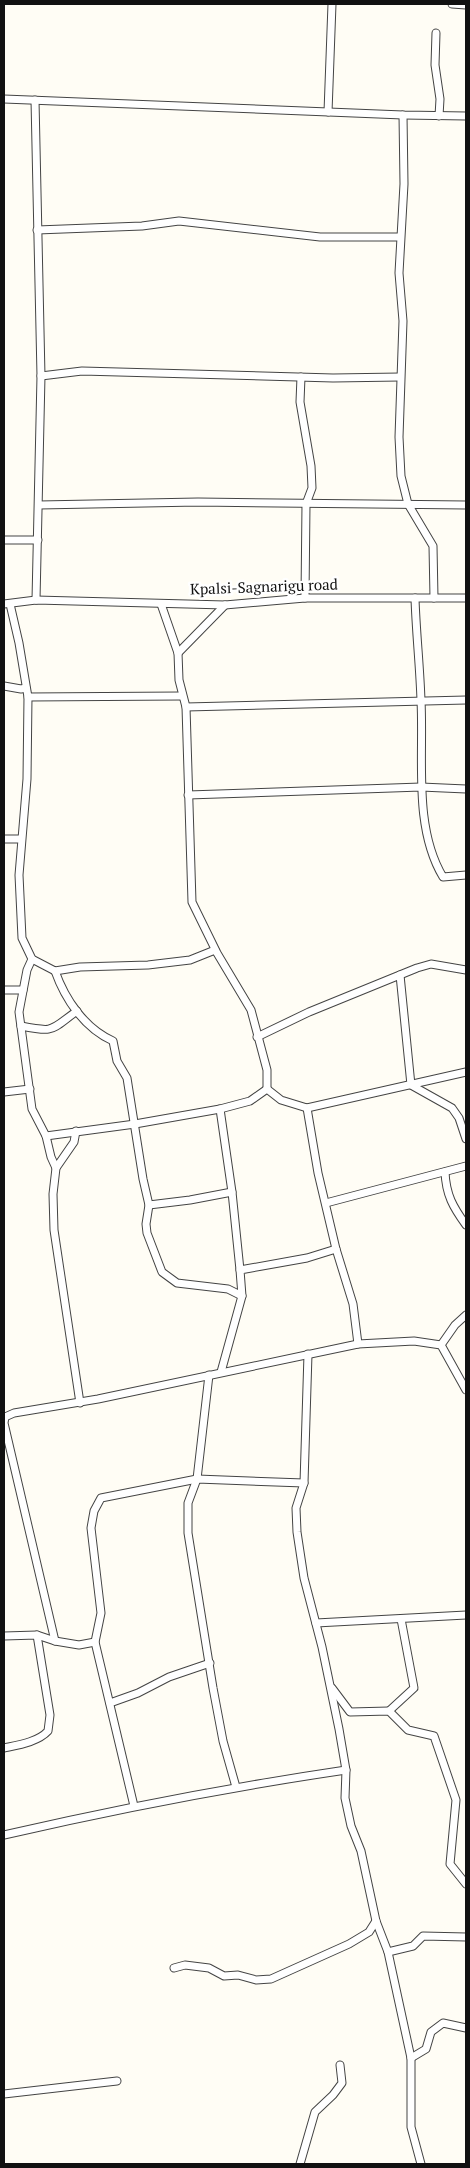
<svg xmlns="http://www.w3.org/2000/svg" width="470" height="2168" font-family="'PT Serif',serif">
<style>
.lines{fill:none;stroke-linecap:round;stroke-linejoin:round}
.minor-casing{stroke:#444;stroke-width:9}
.minor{stroke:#fff;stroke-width:7}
.labels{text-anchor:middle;stroke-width:5;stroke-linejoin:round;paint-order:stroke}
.street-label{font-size:15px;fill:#111;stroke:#fff}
</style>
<rect width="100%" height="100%" fill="#fffdf5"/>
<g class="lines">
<g class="minor-casing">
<g id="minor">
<path d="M452 4 466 5"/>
<path d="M436 33 435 65 440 99 439 116"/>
<path d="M4 99 403 115 466 116"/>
<path d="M35 100 41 376 36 600"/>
<path d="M328 112 332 4"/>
<path d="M403 115 404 184 399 273 403 321 399 437 401 476 408 504 433 546 434 598"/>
<path d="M37 230 142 226 179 221 320 237H400"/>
<path d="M41 376 82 371 333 378 400 377"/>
<path d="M301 377 300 402 311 466 312 488 306 504 305 598"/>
<path d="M39 505 198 502 466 505"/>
<path d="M4 540H38"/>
<path d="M415 598C416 632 420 667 421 701 424 757 413 827 443 877L466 875"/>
<path d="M4 604 36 600 225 605 305 598H466"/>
<path d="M10 604 19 643 28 697 27 779 19 875 22 938 32 959 55 971 80 967 148 965 190 960 215 950"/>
<path d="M161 604 178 653 179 680 186 707 192 902 217 953 251 1010 267 1070V1089"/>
<path d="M178 653 225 605"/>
<path d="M4 686 21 689 26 688"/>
<path d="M28 697 181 696"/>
<path d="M186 707 466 700"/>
<path d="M188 795 421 787 466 789"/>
<path d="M4 839H21"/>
<path d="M32 959 27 970 19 1012 32 1109 46 1136 51 1157 56 1168"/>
<path d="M55 971C65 999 84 1028 113 1041L117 1061 127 1078 143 1179 149 1205 146 1224 147 1233 162 1272 177 1283 228 1289 242 1296"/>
<path d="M400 975 411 1085 452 1108 459 1118 466 1139"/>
<path d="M4 990H23"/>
<path d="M21 1026C56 1033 50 1030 77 1011"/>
<path d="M257 1037 309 1012 417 968 431 964 466 970"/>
<path d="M4 1092 30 1089"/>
<path d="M307 1108 318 1173 336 1249 353 1304 358 1344"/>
<path d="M220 1109 232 1192 240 1270"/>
<path d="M76 1131 74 1142 56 1168 53 1194 54 1230 80 1403"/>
<path d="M46 1136 135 1124 220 1109 250 1101 267 1089 281 1100 307 1108 466 1072"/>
<path d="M445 1172C446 1195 453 1207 466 1225"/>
<path d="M326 1203 466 1166"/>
<path d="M149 1205 190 1200 232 1192"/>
<path d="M441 1345 455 1325 466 1315"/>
<path d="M308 1354 304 1483 296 1508 297 1532 304 1578 322 1647 339 1729 346 1770 345 1798 351 1826 361 1851 376 1921 388 1952 411 2058V2127L421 2164"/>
<path d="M221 1372 242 1296 240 1270 307 1258 336 1249"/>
<path d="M209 1375 197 1479 188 1503V1533L213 1688 223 1741 236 1787"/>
<path d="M316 1623 466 1615"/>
<path d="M4 1636 37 1635 55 1641 79 1645 95 1642"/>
<path d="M55 1641 4 1423 5 1417 14 1413 98 1399 358 1344 414 1341 441 1345 466 1390"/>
<path d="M332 1688 350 1712 389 1711 408 1730 434 1736 456 1800 450 1864 466 1884"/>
<path d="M110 1703 138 1693 169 1677 210 1663"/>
<path d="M389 1711 414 1688 401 1619"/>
<path d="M4 1748C18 1745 38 1742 48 1731L50 1715 37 1635"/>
<path d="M134 1806 95 1642 101 1613 91 1528 94 1511 101 1498 197 1479 304 1483"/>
<path d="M4 1835C117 1809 231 1787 346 1770"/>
<path d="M388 1952 413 1946 423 1936 466 1937"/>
<path d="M174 1968 185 1965 209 1968 224 1976 238 1975 256 1980 271 1979 349 1944 369 1932 376 1921"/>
<path d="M411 2058 426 2049 431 2032 443 2023 466 2028"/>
<path d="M4 2094 117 2081"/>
<path d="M300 2164 315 2112 333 2095 342 2083 340 2065"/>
</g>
</g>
<use href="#minor" class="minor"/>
</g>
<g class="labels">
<g class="street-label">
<text transform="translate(264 587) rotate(-2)" y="5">Kpalsi-Sagnarigu road</text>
</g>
</g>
<rect width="470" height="2168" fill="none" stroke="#111111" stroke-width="10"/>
</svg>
